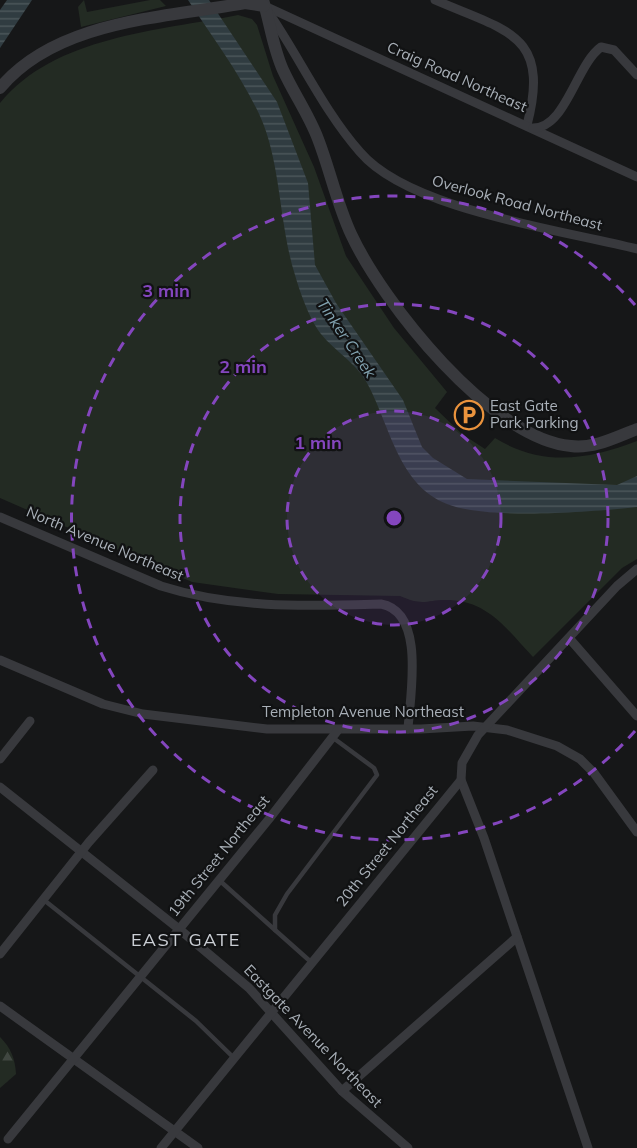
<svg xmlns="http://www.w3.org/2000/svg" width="637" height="1148" font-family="Mulish,sans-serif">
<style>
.green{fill:#232b23}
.forest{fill:url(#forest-firs)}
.water{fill:url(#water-rules)}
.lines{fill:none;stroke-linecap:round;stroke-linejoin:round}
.service{stroke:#38393d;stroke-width:4.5}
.minor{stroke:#38393d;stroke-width:9}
.tertiary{stroke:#38393d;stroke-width:12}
.ring{fill:none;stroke:#8446be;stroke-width:3;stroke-dasharray:10 8}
.labels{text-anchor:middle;stroke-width:4.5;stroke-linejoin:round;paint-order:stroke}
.street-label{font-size:15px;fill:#a9b0b8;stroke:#111213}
.poi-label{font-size:15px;fill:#a9b0b8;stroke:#111213;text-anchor:start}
.water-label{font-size:16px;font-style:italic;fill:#82a3b1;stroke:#111213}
.quarter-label{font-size:18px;letter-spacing:1.5px;fill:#caced4;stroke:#111213}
.centre{fill:#8446be;stroke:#111213;stroke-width:3}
.ring-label{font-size:18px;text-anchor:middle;font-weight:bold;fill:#8446be;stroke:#111213;stroke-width:4.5;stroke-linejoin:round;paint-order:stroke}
</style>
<defs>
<pattern id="forest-firs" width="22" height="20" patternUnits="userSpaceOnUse" patternTransform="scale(1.5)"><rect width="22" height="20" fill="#232b23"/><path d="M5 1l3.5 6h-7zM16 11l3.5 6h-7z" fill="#404741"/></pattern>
<pattern id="water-rules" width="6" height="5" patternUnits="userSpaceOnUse" patternTransform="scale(1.5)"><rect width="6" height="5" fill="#303c41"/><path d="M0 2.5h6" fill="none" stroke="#4b565a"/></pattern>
</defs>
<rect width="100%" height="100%" fill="#161718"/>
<g class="green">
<path d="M84 0 87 12 150 0H160L166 6 81 27 78 7Z"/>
<path d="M238 15 252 19 257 25 273 76 314 167 346 256 394 328 447 392 435 408 462 434 485 449 495 438C542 467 588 460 637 441V559L622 568 533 657C508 631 490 602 450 600 426 599 425 607 400 596L278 594 192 582 0 498V103C55 36 158 31 238 15Z"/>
</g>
<path class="forest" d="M0 1037C11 1048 15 1059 16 1074L0 1088Z"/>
<g class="water">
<path d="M7 0H32L0 48V10Z"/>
<path d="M188 0H209L277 102 308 183 315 265 336 303 403 400 422 447 433 458 467 479 617 485 637 476V507C593 512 486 520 447 504 398 485 390 425 367 383 356 362 331 349 318 330 308 315 300 292 295 275 279 225 281 162 260 116 241 75 213 38 188 0Z"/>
</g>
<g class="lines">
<g class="service">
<path d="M219 880 275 930"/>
<path d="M44 900 196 1021 234 1058"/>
<path d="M311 962 275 930V915L287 894 377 775 374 768 332 737"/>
</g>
<g class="minor">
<path d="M435 0C506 31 551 33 527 125"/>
<path d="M267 7 637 177"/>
<path d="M267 10C299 56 323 110 360 152 409 210 563 230 637 249"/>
<path d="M533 128C566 128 576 65 601 47L614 50 637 75"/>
<path d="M0 517 161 586C233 609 307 606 381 604 426 612 410 696 408 729"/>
<path d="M569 638 637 716"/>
<path d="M0 660 103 704 143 714 267 729H421L473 726 507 730 557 746 580 759 594 773 637 832"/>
<path d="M0 759 30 721"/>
<path d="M461 780 484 838 588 1148"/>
<path d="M0 787 179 929 249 988 342 1091 408 1148"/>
<path d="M0 954 89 842 153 770"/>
<path d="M0 1006 198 1148"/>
<path d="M342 1091 517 937"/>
<path d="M8 1139 269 819 338 730"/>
<path d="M161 1148 461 780 462 763 478 735 617 586 637 569"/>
</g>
<g class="tertiary">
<path d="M263 0C270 23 273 48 283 70 294 94 309 115 318 139 330 170 337 204 351 234 383 303 491 439 571 446 594 449 616 437 637 429"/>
<path d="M0 88C57 20 163 18 245 3L264 6"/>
</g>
</g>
<circle cx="394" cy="518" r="107" fill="#8446be" fill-opacity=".12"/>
<g class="ring">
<circle cx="394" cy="518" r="107"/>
<circle cx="394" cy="518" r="214"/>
<path d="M635 731A322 322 0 1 1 635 305"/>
</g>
<defs>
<g id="parking-ring" transform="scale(1.5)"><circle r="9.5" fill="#111213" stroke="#ea933d" stroke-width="1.5"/><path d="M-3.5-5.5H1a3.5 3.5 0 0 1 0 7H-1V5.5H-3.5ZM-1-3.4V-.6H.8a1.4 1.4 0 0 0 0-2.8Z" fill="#ea933d"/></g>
</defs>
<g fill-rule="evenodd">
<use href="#parking-ring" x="469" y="415"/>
</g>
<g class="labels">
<g class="street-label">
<text transform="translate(457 77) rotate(24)" y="5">Craig Road Northeast</text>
<text transform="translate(517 203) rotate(15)" y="5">Overlook Road Northeast</text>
<text transform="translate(105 544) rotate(23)" y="5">North Avenue Northeast</text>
<text x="363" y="717">Templeton Avenue Northeast</text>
<text transform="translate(387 846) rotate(-51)" y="5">20th Street Northeast</text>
<text transform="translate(219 856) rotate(-51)" y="5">19th Street Northeast</text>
<text transform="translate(313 1036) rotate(46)" y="5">Eastgate Avenue Northeast</text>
</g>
<g class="poi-label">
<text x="490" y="411">East Gate<tspan x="490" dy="17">Park Parking</tspan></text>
</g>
<g class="water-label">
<text transform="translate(347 338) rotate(56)" y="6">Tinker Creek</text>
</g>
<g class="quarter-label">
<text x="186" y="946">EAST GATE</text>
</g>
</g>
<circle cx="394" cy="518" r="9" class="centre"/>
<g class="ring-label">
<text x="166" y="297">3 min</text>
<text x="243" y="373">2 min</text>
<text x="318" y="449">1 min</text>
</g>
</svg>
